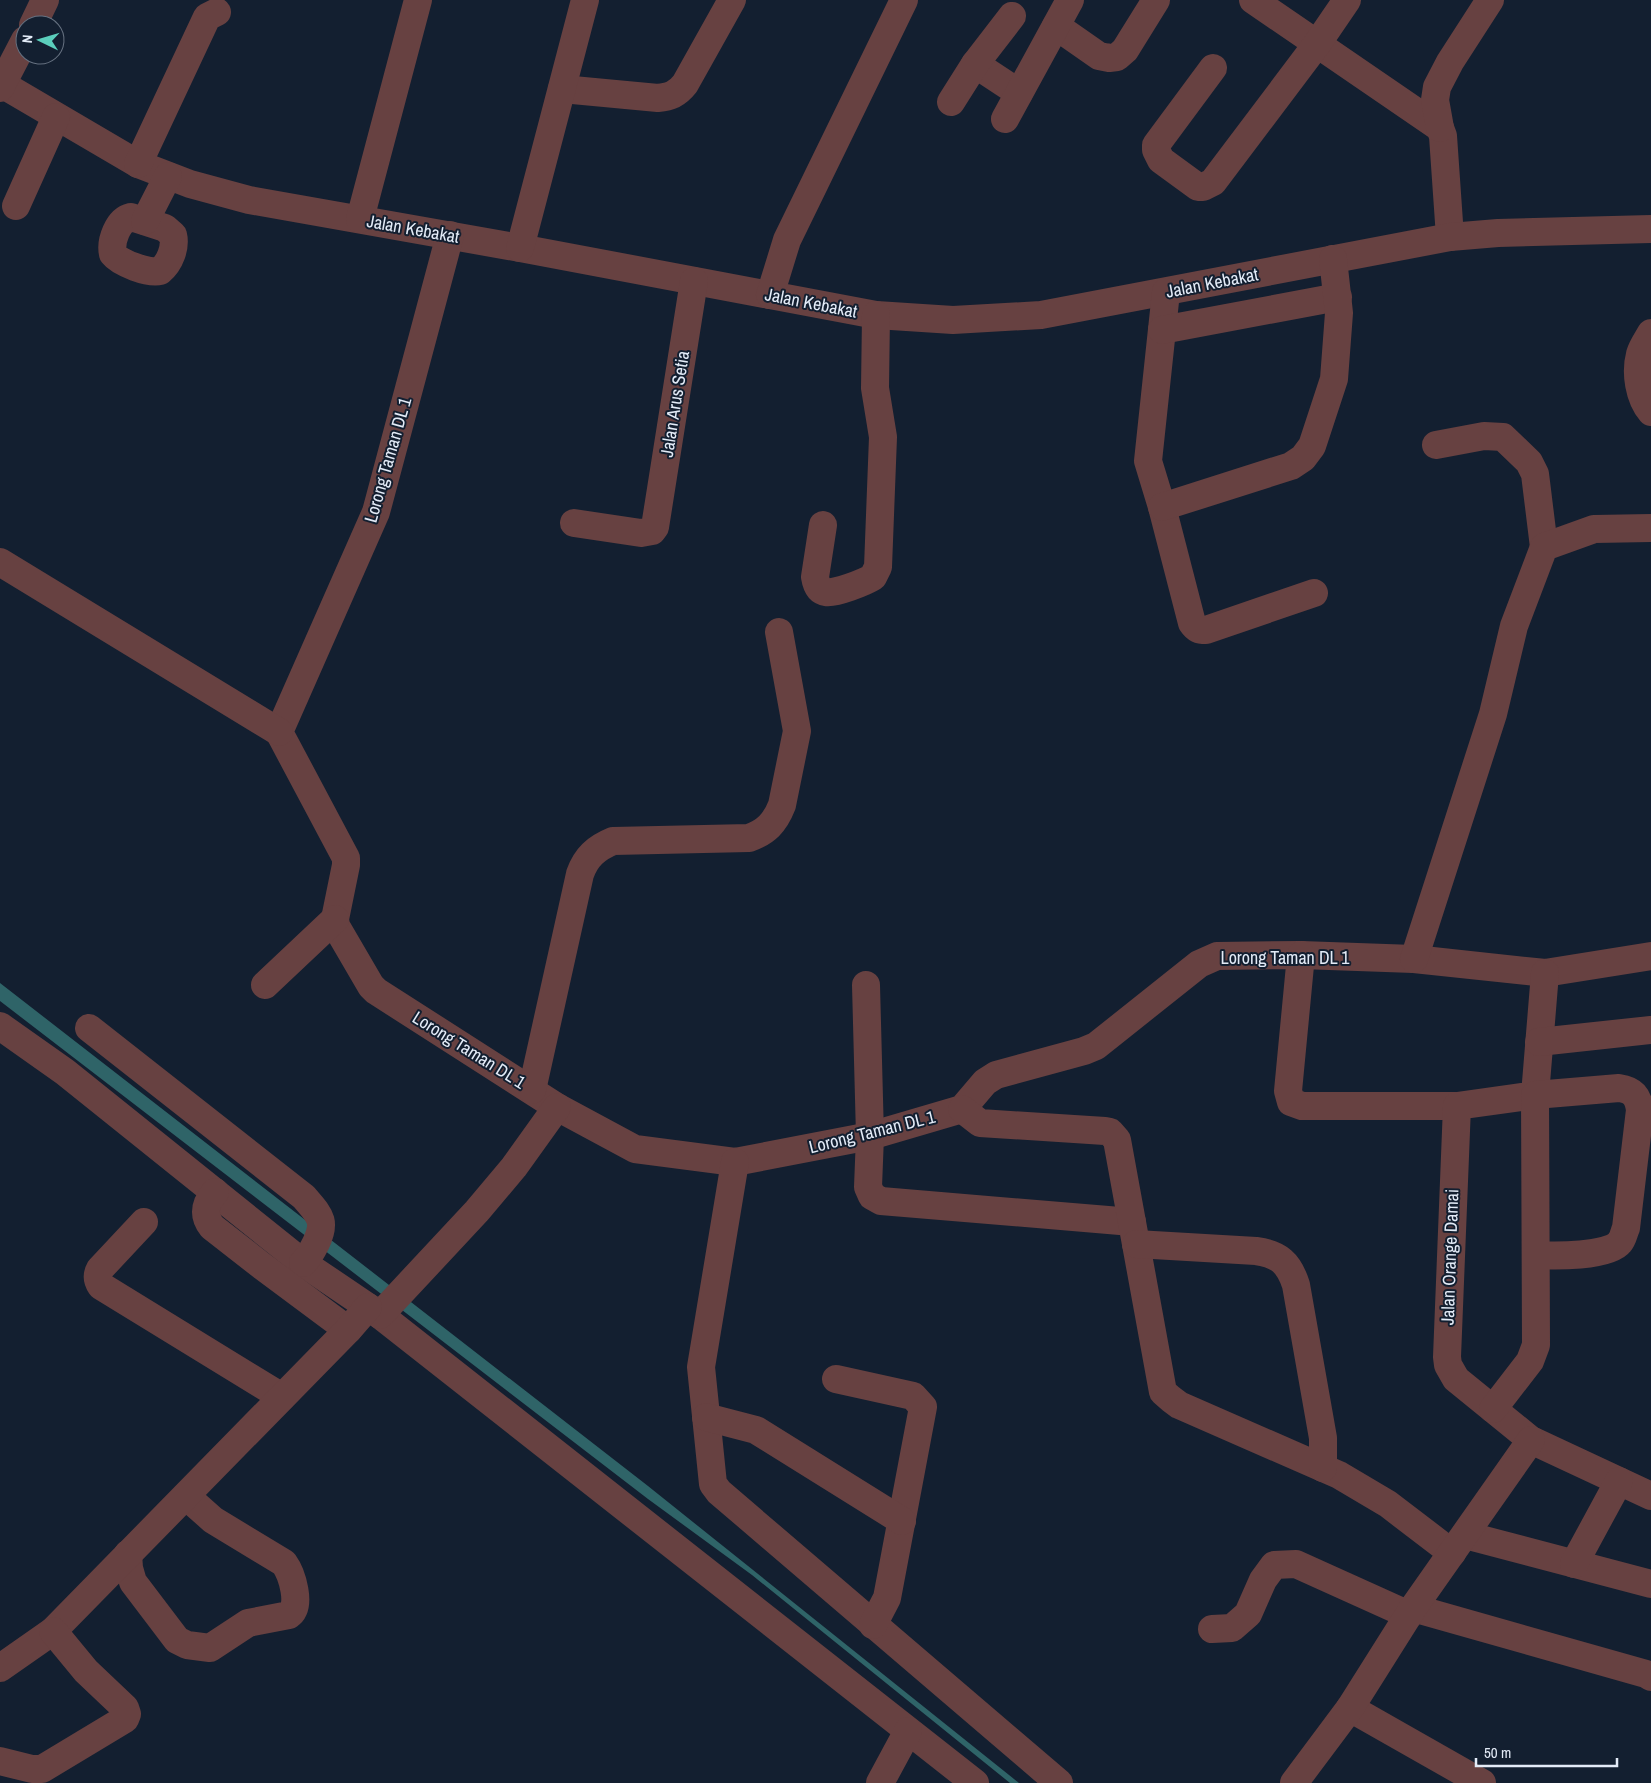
<svg xmlns="http://www.w3.org/2000/svg" width="1651" height="1783" font-family="'Archivo Narrow',sans-serif">
<style>
.water{fill:#2f6468}
.lines{fill:none;stroke-linecap:round;stroke-linejoin:round}
.minor{stroke:#674141;stroke-width:28}
.labels{text-anchor:middle;stroke-width:4;stroke-linejoin:round;paint-order:stroke}
.street-label{font-size:18px;fill:#e3ebf7;stroke:#131f30}
</style>
<rect width="100%" height="100%" fill="#131f30"/>
<path class="water" d="M0 983 648 1486 1019 1783H1010L752 1575 648 1499 0 1001Z"/>
<g class="lines">
<g class="minor">
<path d="M1253 0 1440 128 1443 136 1450 237"/>
<path d="M33 25 45 0"/>
<path d="M1056 26 1099 56 1109 58 1117 57 1125 50 1156 0"/>
<path d="M975 64 1019 93"/>
<path d="M1213 68 1156 145V150L1161 160 1198 187H1203L1213 182 1317 44 1347 0"/>
<path d="M0 83 138 164 190 184 249 200 520 248 876 315 953 320 1041 315 1450 237 1498 233 1651 229"/>
<path d="M0 88 25 40"/>
<path d="M562 89 658 98C670 97 677 94 685 84L732 0"/>
<path d="M951 102 975 64 1012 16"/>
<path d="M1005 119 1070 0"/>
<path d="M1440 128 1435 100 1437 87 1450 62 1490 0"/>
<path d="M138 164 207 17 217 12"/>
<path d="M16 206 56 117"/>
<path d="M131 217 165 228 173 235C176 247 170 263 160 271 149 274 120 263 113 254 110 241 118 220 131 217Z"/>
<path d="M360 219 418 0"/>
<path d="M145 221 168 176"/>
<path d="M450 235 376 512 279 732 346 858V865L335 919 336 926 371 986 376 991 557 1107 635 1149 735 1162 870 1136 962 1109 985 1082 996 1075 1084 1051 1096 1046 1199 964 1217 956 1301 955 1414 959 1545 973 1651 956"/>
<path d="M520 248 585 0"/>
<path d="M1166 292 1148 461 1162 507 1192 623C1196 629 1199 630 1206 630L1314 593"/>
<path d="M770 295 787 240 904 0"/>
<path d="M1162 330 1338 297"/>
<path d="M1651 333C1647 340 1642 347 1640 354 1635 373 1639 398 1651 412"/>
<path d="M1436 445 1484 436 1503 437 1529 462 1535 474 1544 547"/>
<path d="M1162 507 1291 466 1303 458 1312 446 1334 379 1339 313 1333 259"/>
<path d="M574 523 641 533 652 531 655 527 694 281"/>
<path d="M823 525 815 577C816 583 818 591 826 592 835 594 865 582 873 577L878 567 883 437 875 388 876 315"/>
<path d="M0 562 279 732"/>
<path d="M1301 955 1288 1091 1291 1102 1302 1106H1457"/>
<path d="M1414 959 1493 714 1514 626 1544 547 1594 529 1651 528"/>
<path d="M1545 973 1535 1095 1457 1106 1447 1357 1448 1365 1456 1379 1531 1440 1651 1496"/>
<path d="M265 985 335 919"/>
<path d="M866 985 870 1136 868 1187 872 1196 881 1201 1132 1222"/>
<path d="M0 1026 65 1072 303 1263 380 1315 975 1783"/>
<path d="M89 1028 304 1197C319 1215 327 1220 316 1243 312 1251 309 1257 303 1263"/>
<path d="M1539 1042 1651 1030"/>
<path d="M532 1090 580 874C586 857 596 848 613 841L749 838C766 832 775 823 782 805L797 731 779 632"/>
<path d="M962 1109 980 1123 1105 1131 1110 1132 1117 1140 1163 1392 1171 1399 1179 1405 1339 1475 1388 1504 1452 1553"/>
<path d="M735 1162 701 1367 713 1484 719 1492 1059 1783"/>
<path d="M215 1192C205 1204 202 1214 212 1227L262 1266 348 1330"/>
<path d="M144 1222 100 1269C96 1276 97 1280 101 1286L282 1397"/>
<path d="M1136 1244 1256 1251C1279 1254 1289 1263 1296 1285L1323 1438V1468"/>
<path d="M380 1315 477 1211 514 1167 557 1107"/>
<path d="M836 1379 913 1396 923 1407 887 1598 873 1625"/>
<path d="M1493 1409 1530 1361 1536 1345 1535 1095 1619 1088C1633 1090 1638 1096 1640 1110L1626 1228C1624 1232 1623 1239 1620 1242 1609 1257 1553 1256 1536 1255"/>
<path d="M706 1417 756 1430 902 1521"/>
<path d="M1465 1535 1651 1584"/>
<path d="M128 1554 129 1568 133 1582 177 1640 187 1645 210 1648 248 1623 289 1615C302 1606 292 1574 284 1563L213 1520 186 1496"/>
<path d="M1574 1564 1619 1481"/>
<path d="M1413 1608 1646 1674 1651 1677"/>
<path d="M1212 1629 1232 1628 1248 1614 1263 1580 1274 1565 1296 1564 1409 1615"/>
<path d="M0 1668 53 1631 348 1330 368 1307"/>
<path d="M1350 1708 1482 1783"/>
<path d="M0 1761 32 1769H42L125 1719 127 1714 125 1708 86 1671 53 1631"/>
<path d="M880 1783 908 1731"/>
<path d="M1294 1783 1350 1708 1413 1608 1531 1440"/>
</g>
</g>
<g class="labels">
<g class="street-label">
<text transform="translate(413 229) rotate(10)" y="6">Jalan Kebakat</text>
<text transform="translate(1212 283) rotate(-11)" y="6">Jalan Kebakat</text>
<text transform="translate(811 303) rotate(11)" y="6">Jalan Kebakat</text>
<text transform="translate(675 404) rotate(-81)" y="6">Jalan Arus Setia</text>
<text transform="translate(388 460) rotate(-74)" y="6">Lorong Taman DL 1</text>
<text x="1285" y="964">Lorong Taman DL 1</text>
<text transform="translate(469 1050) rotate(32)" y="6">Lorong Taman DL 1</text>
<text transform="translate(872 1132) rotate(-14)" y="6">Lorong Taman DL 1</text>
<text transform="translate(1450 1257) rotate(-88)" y="6">Jalan Orange Damai</text>
</g>
</g>
<g transform="translate(40 40) rotate(275)"><circle r="24" fill="#131f30" stroke="#667180"/>
<path d="M0-4L9 19L0 12L-9 19Z" fill="#5bcebc"/>
<text y="-8" font-size="14" font-weight="bold" text-anchor="middle" fill="#e3ebf7">N</text>
</g>
<path d="M1476 1758v8h141v-8" fill="none" stroke="#e3ebf7" stroke-width="2.5"/>
<text x="1484" y="1758" font-size="15" fill="#e3ebf7" stroke="#131f30" stroke-width="4" paint-order="stroke">50 m</text>
</svg>
